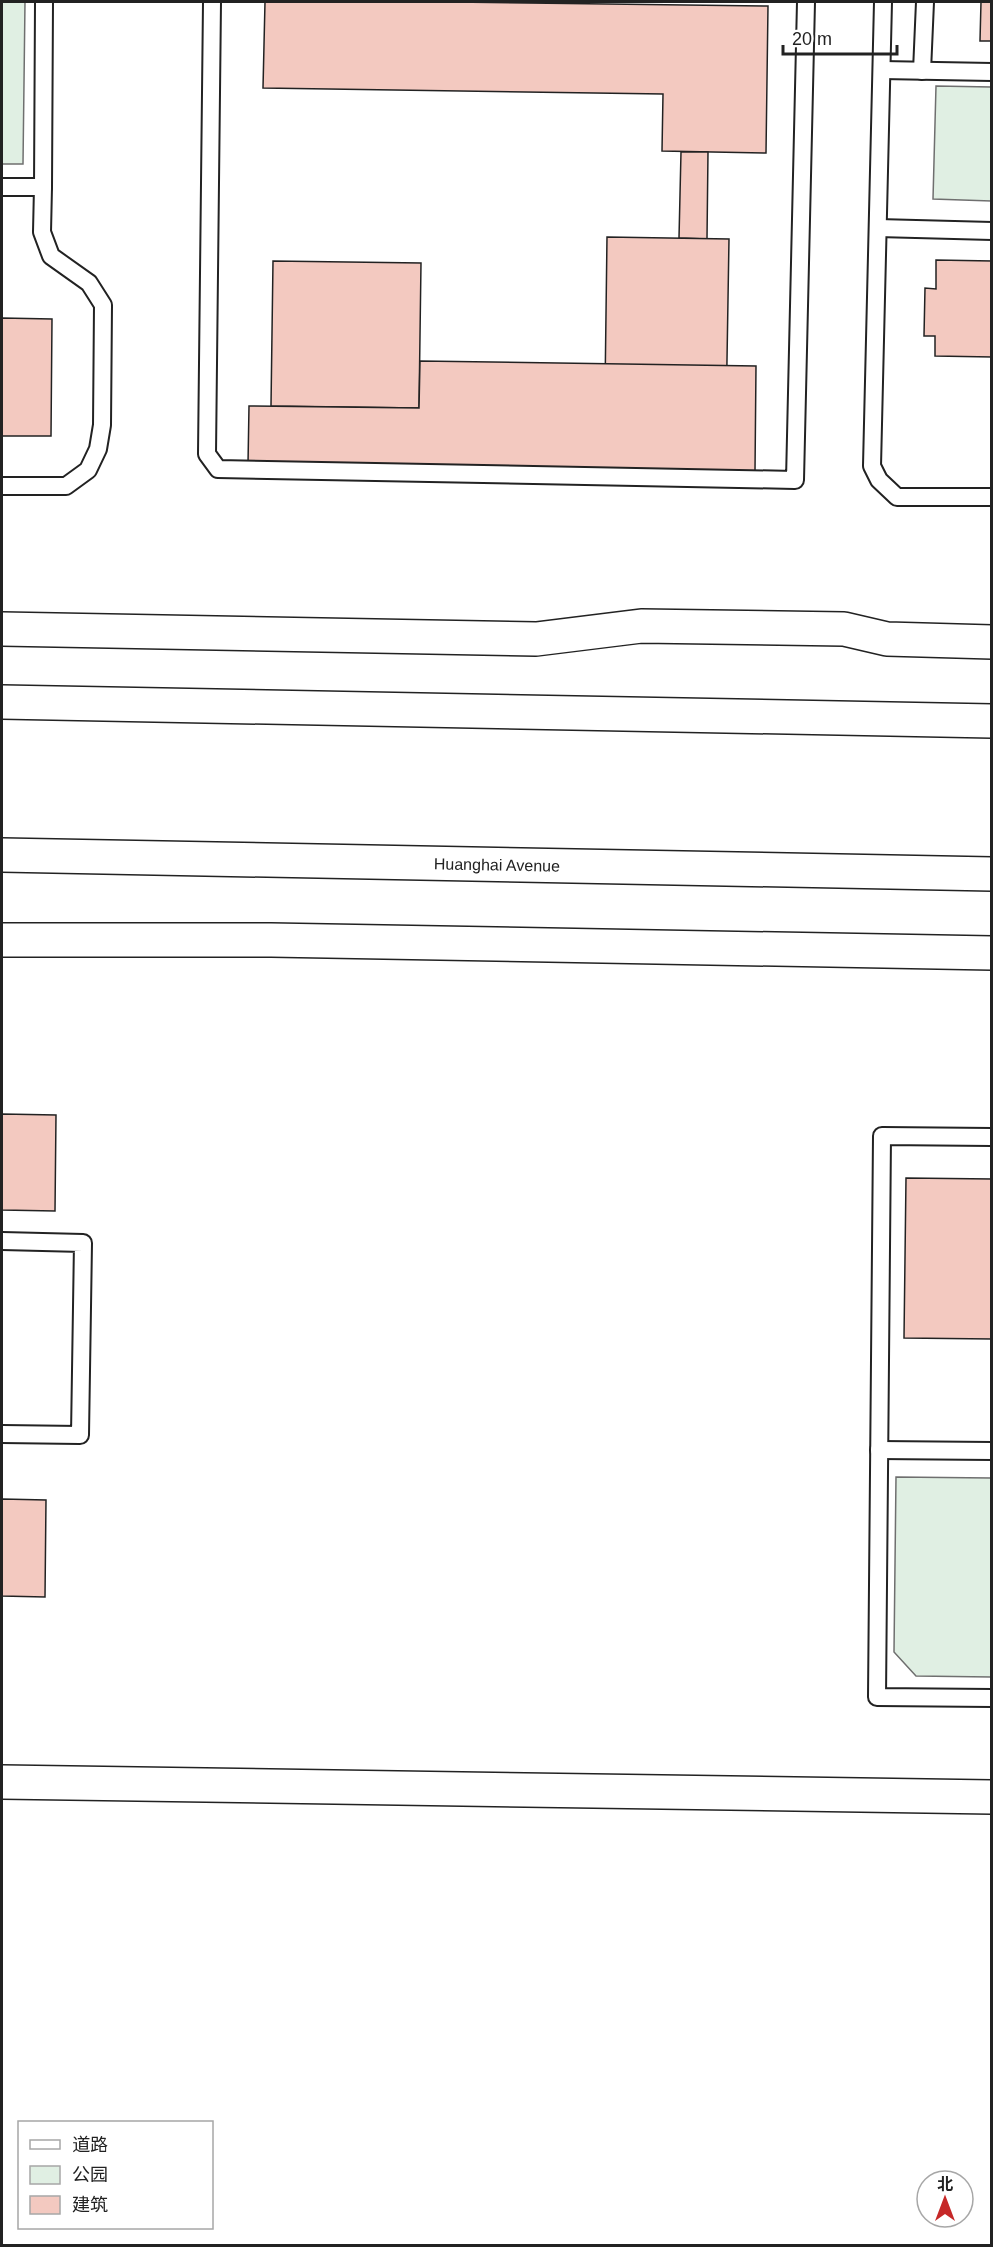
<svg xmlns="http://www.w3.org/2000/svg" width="993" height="2247" font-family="Arial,'Noto Sans SC',sans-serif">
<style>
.green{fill:#e0efe3;stroke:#6f6f6f;stroke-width:1.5}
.building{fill:#f3c9c0;stroke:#222;stroke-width:1.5}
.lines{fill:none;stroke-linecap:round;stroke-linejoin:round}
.lane-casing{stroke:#222;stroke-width:20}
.street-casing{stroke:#222;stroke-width:36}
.primary-casing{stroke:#222;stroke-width:36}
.lane{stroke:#fff;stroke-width:16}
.street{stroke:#fff;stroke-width:33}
.primary{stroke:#fff;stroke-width:33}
.labels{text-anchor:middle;stroke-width:4.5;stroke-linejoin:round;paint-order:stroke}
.street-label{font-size:16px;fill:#222;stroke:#fff}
</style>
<rect width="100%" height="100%" fill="#fff"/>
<g class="green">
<path d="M2 2H25L23 164H2Z"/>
<path d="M936 86 991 87V201L933 199Z"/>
<path d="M896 1477 991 1478V1677L916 1676 894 1652Z"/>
</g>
<g class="building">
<path d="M265 2H453L768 6 766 153 662 151 663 94 263 88Z"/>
<path d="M981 2H992V41H980Z"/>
<path d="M681 152H708L707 239 679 238Z"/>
<path d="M607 237 729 239 726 420 638 419 614 410 605 391Z"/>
<path d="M936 260 992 261V357L935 356V336H924L925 288 936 289Z"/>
<path d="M273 261 421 263 419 408 271 406Z"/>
<path d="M2 318 52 319 51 436H2Z"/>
<path d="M420 361 756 366 755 471 248 464 249 406 419 408Z"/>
<path d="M2 1114 56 1115 55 1211 2 1210Z"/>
<path d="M906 1178 992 1179V1339L904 1338Z"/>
<path d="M2 1499 46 1500 45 1597 2 1596Z"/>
</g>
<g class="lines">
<g class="lane-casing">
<g id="lane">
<path d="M212 2 207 454 218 469 795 480 806 2"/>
<path d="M883 2 872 466 879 480 897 497H992"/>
<path d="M882 70 992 72"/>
<path d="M922 71 925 2"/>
<path d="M2 187H43L44 2"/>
<path d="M878 228 992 231"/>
<path d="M2 486H66L88 470 98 449 102 425 103 305 89 283 51 256 42 232 43 187"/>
<path d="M992 1137 882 1136 877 1697 992 1698"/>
<path d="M2 1241 83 1243 80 1435 2 1434"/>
<path d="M879 1450 992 1451"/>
</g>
</g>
<g class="street-casing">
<g id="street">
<path d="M2 629 536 639 641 626 844 629 887 639 992 642"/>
<path d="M2 940H271L992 953"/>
<path d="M2 1782 992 1797"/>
</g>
</g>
<g class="primary-casing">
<g id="primary">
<path d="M2 702 992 721"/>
<path id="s1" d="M2 855 992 874"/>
</g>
</g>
<use href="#lane" class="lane"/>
<use href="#street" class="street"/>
<use href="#primary" class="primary"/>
</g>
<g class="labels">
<g class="street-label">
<text dy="6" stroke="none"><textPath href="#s1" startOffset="495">Huanghai Avenue</textPath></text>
</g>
</g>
<rect width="993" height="2247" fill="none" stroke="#222222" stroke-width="6"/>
<rect x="18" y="2121" width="195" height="108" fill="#ffffff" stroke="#a7a7a7" stroke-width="1.5"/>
<rect x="30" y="2140" width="30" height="9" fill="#ffffff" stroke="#a7a7a7" stroke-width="1.5"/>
<text x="72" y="2151" font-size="18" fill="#222222">道路</text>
<rect x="30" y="2166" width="30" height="18" fill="#e0efe3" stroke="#a7a7a7" stroke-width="1.5"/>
<text x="72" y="2181" font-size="18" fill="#222222">公园</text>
<rect x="30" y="2196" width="30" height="18" fill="#f3c9c0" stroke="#a7a7a7" stroke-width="1.5"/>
<text x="72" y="2211" font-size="18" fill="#222222">建筑</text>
<g transform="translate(945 2199)"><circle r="28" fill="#ffffff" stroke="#a7a7a7" stroke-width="1.5"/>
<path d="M0-4.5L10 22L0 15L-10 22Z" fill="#c62828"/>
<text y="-9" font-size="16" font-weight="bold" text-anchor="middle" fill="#222222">北</text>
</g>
<path d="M783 45v9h114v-9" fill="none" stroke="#222222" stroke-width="3"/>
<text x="792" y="45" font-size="18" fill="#222222" stroke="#ffffff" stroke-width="4.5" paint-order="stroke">20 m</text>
</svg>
